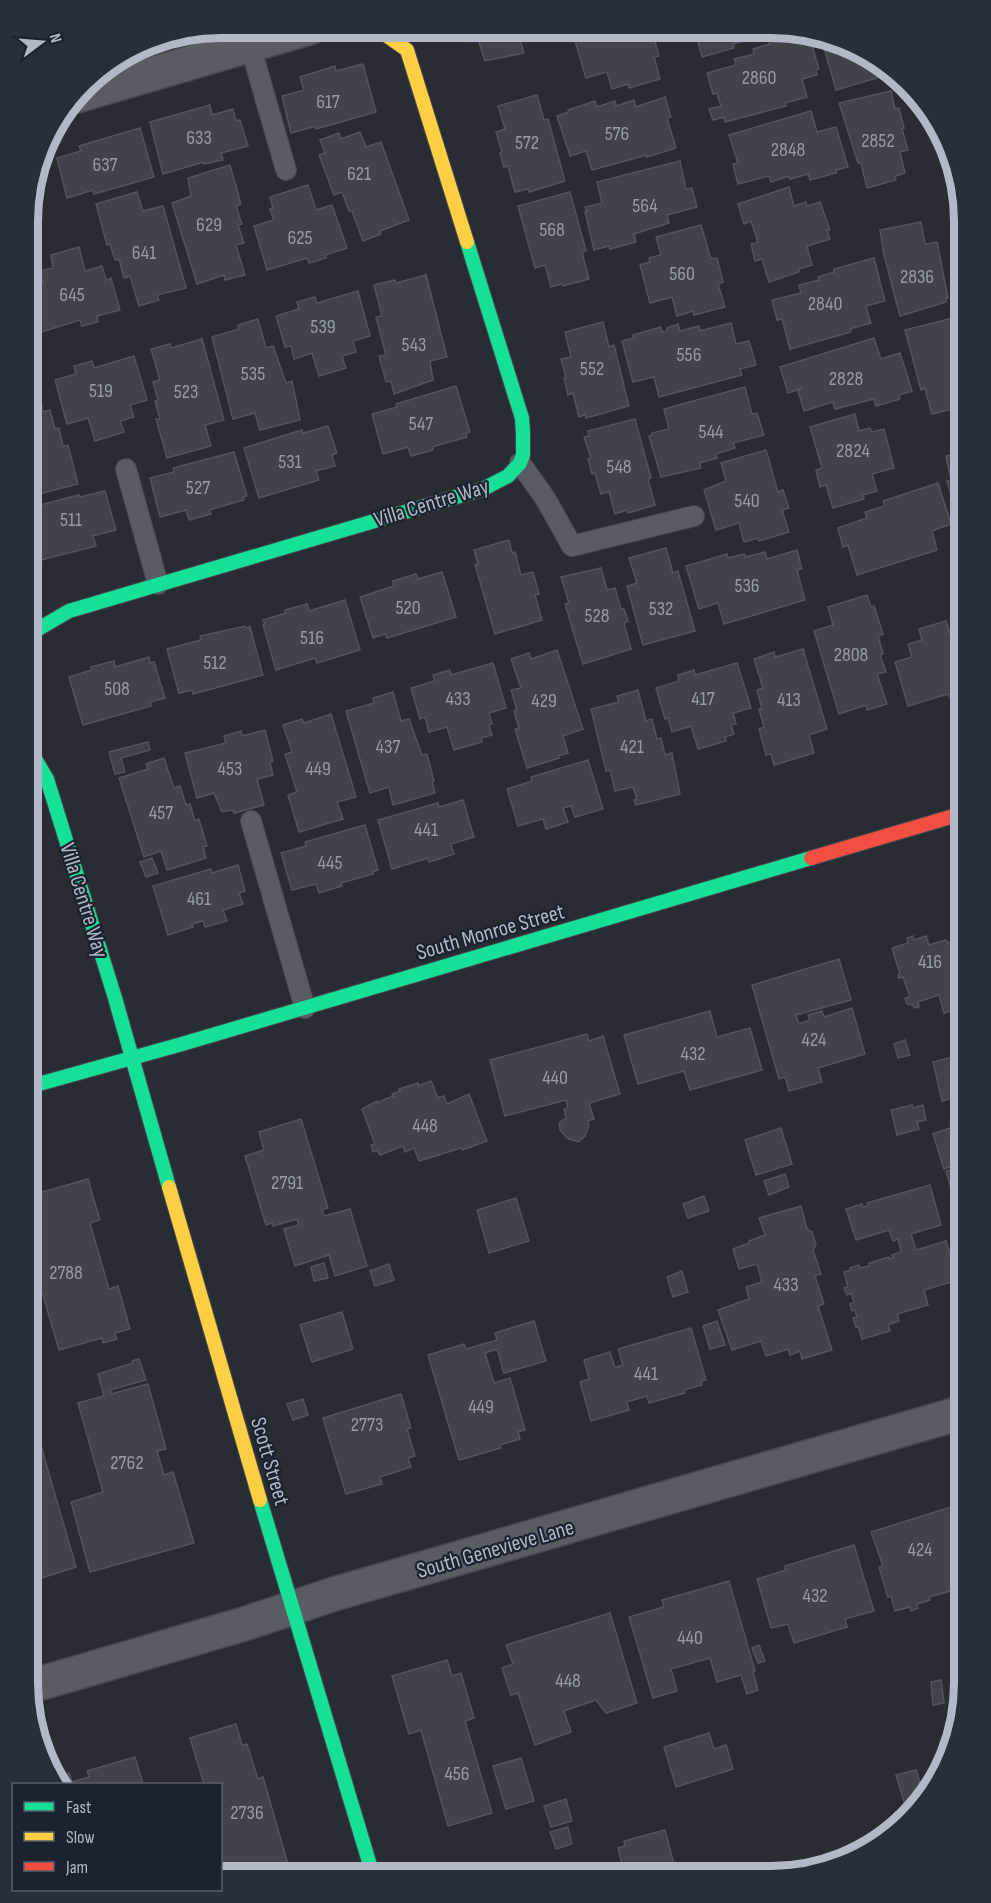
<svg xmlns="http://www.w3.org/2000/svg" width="991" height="1903" font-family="'Sofia Sans Condensed',sans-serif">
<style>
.building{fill:#3f444a;stroke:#50545c;stroke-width:1.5}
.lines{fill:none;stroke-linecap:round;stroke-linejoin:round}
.lane-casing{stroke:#46494f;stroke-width:22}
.street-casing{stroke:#46494f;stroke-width:36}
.fast-casing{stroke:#46494f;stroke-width:16}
.slow-casing{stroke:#46494f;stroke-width:16}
.jam-casing{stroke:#46494f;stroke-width:16}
.lane{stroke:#585c63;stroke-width:20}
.street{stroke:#585c63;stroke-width:33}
.fast{stroke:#16e098;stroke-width:14}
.slow{stroke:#ffcf43;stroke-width:14}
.jam{stroke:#f24e42;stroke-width:14}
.labels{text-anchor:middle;stroke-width:4.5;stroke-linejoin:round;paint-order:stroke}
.number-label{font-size:20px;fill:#949ca7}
.street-label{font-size:22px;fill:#b1b9c6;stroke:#1b232f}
.rim{fill:none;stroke:#b1b9c6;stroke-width:8}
</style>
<rect width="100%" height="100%" fill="#282d34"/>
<g class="building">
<path d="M465 29H517L524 53 485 61 478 39 469 42Z"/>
<path d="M591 29 645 30 648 39 654 38 659 56 654 57 660 79 629 88 628 84 612 89 607 72 586 78 574 37 585 34 584 31Z"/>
<path d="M689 30H744L747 40 733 44 734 48 702 57 696 34 690 36Z"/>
<path d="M808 32 819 69 816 70 817 75 802 79 807 97 785 103 786 106 725 122 724 117 713 120 709 109 721 106 717 93 713 94 707 73 736 65 734 59 754 54 753 49 770 44 769 42Z"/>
<path d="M821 37 886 69 887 75 836 90Z"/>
<path d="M363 64 376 112 316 129V126L291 133 282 96 304 90 300 77 335 66 336 71Z"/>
<path d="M891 91 895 109 899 108 904 128 902 129 908 150 900 152 905 173 895 176 896 180 867 188 861 163H858L839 103Z"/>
<path d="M537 95 544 120 548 119 565 181 529 192 528 189 515 192 508 166 504 167 500 153 502 152 496 132 505 129 498 106Z"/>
<path d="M665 97 671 117 667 118 676 148 647 157V155L592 170 586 151 570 156 557 116 569 112 568 110 595 101 597 107 615 101 616 106 634 100 636 107Z"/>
<path d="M210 105 212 115 233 109 236 121 240 120 248 146 221 153 223 160 204 164V162L163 174 150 122Z"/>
<path d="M811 111 817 132 836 127 848 167 836 170V173L810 180 808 174 790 179 789 176 771 182 769 176 738 184 733 164 738 163 729 135Z"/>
<path d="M140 128 154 177 94 194 93 190 67 198 57 158 81 151 79 146Z"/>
<path d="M360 132 366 147 381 142 409 220 380 231 381 234 363 241 352 211H349L342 192 334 195 319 155 325 153 320 140 339 133 341 139Z"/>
<path d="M680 161 686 189 692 188 697 207 667 215 669 223 634 234 636 242 610 249 609 246 594 250 585 212 587 211 585 207 602 203 597 182Z"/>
<path d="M230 165 241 204 236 206 242 224 238 225 244 243 236 245 245 275 225 280 224 275 197 284 172 203 191 196 188 178Z"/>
<path d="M308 185 316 210 332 205 347 248 325 255 326 258 309 263 307 258 267 270 254 226 274 220 270 209 273 208 270 197Z"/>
<path d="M789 187 794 206 806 202 807 206 820 202 830 230H827L830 239 807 246 812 265 799 269V272L769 282 762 259 755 261 751 244 758 242 751 221 744 224 738 204Z"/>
<path d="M137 192 143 211 163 206 186 288 157 295 159 300 139 306 130 276 124 278 119 259 115 260 110 244 107 245 96 204Z"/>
<path d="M570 192 586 251 582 252 589 279 563 286 562 284 551 287 545 265 535 268 518 206Z"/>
<path d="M921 222 925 244 937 242 948 298H946V302L900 316 884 255 880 230Z"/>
<path d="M701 225 711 259 717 258 723 282 718 284 725 307 694 315 693 311 677 316 672 297 650 303 640 265 650 262 649 258 661 255 656 237Z"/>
<path d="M79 247 85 271 102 266 106 280 111 278 120 310 97 316 98 322 82 326 80 320 38 333 29 301V288L43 283 40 271 53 268 51 255Z"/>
<path d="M874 258 885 301 866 306 871 323 850 329 851 332 790 349 782 319 777 320 772 300 801 293 799 285 819 280 818 277 834 272V269Z"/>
<path d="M426 275 447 357 430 361 433 380 394 394 391 381 386 382 379 356 386 355 376 317 382 316 374 285 395 280 396 283Z"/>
<path d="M358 291 370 336 353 341 356 352 342 356 346 368 319 376 312 353 294 359 291 346 285 347 276 316 299 309 297 302 315 297 317 303Z"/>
<path d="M957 317 964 344V401L959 402 960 407 932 414 925 388 921 390 905 330Z"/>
<path d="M258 319 266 348 273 346 286 383 292 381 300 420 260 430 255 413 233 419 212 337 239 329 238 325Z"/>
<path d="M603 322 609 347 614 345 629 406 586 418 585 415 579 417 573 393 568 395 564 378H566L561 359 571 357 565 332Z"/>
<path d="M731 323 736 344 749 341 756 365 740 369 742 375 659 397 654 377 633 382 622 341 634 338 633 335 661 327 662 332 667 331V328L678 324 680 331 699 326 700 331Z"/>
<path d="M874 338 881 359 900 353 912 391 899 395 900 399 876 406 874 399 835 409 833 402 804 411 798 391 802 388 788 393 780 367Z"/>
<path d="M202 339 224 420 205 425 211 446 167 458 156 419H160L155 401 158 400 153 382 160 380 151 349 170 344 171 348Z"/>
<path d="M134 356 147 400 130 405 134 417 120 421 124 432 95 441 88 418 67 424 55 380 76 374 74 366 92 361 94 368Z"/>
<path d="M36 382 43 412 50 410 55 429 59 428 63 446 68 445 78 484 35 495 31 478 28 479V384Z"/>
<path d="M456 386 470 432 466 433 467 437 432 447 433 450 411 456 408 447 383 454 372 414 397 407 396 404Z"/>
<path d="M745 387 752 414 757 413 764 435 733 443 735 448 716 454 717 458 700 463 701 468 661 477 649 436 652 435V433L669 429 664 409Z"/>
<path d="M855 414 859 431 870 428 872 432 884 429 894 468 872 474 877 491 863 495 864 499 833 508 826 485 820 487 816 470 822 468 810 427Z"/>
<path d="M635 419 651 478 648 479 655 505 628 513 627 510 615 514 609 492 601 494 595 473 592 474 588 459 591 458 584 437 589 436 588 431Z"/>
<path d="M328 426 337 453 332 455 335 466 316 471 319 480 259 498 244 448 302 430 303 433Z"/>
<path d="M766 450 778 492 783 490 789 508 782 510 789 532 759 541 758 538 744 542 739 523 716 530 704 490 726 481 721 463Z"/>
<path d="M234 452 247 496 243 497 244 500 209 510 211 514 189 520 186 510 160 517 150 478 174 472 173 468Z"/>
<path d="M964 452V533L947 481H951L946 456Z"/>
<path d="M938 483 951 524 932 531 937 550 857 575 848 545 843 547 838 528 867 518 865 512 885 506 883 501Z"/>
<path d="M105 491 116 530 93 536 96 546 33 562 28 543V508L79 495 80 497Z"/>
<path d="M509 540 512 553 515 552 521 575 533 572 539 594 535 595 542 620 495 634 475 565 478 564 474 550Z"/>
<path d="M666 548 673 573 678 571 695 631 643 645 627 586 637 583 629 558Z"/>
<path d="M797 550 802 569 797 570 805 600 724 624 718 603 699 609 686 566 727 554 728 558 744 554 745 557 765 552 767 559Z"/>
<path d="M601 568 607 590 615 588 621 609H624L628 621 624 623 631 649 583 664 565 604 569 603 561 577Z"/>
<path d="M442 572 456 617 387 638 385 634 373 638 360 597 394 586 393 581 416 574 418 579Z"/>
<path d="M867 595 871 607 874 606 883 634 878 636 883 654 880 655 886 672 877 674 887 704 867 710 866 705 839 714 814 631 833 625 828 607Z"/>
<path d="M345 600 360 650 317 663 315 658 276 670 263 625 265 624 263 620 286 613 285 610 307 604 309 611Z"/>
<path d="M946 621 953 644 964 641V695L950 698 948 694 908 706 895 662 912 657 908 644 922 640 919 629Z"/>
<path d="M245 626 246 628 250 627 263 675 193 694 192 690 179 693 167 649 201 640 200 636Z"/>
<path d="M803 649 827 729 809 735 814 753 774 765 771 754 766 755 759 729 764 727 759 709H762L757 690 763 688 754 659 774 652 775 657Z"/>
<path d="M557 650 583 729 563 736 568 753 558 756 559 758 527 768 515 729 519 728 514 711 517 710 511 690 521 688 511 659 529 653 531 659Z"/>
<path d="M149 657 150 663 154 662 165 698 150 702 151 706 83 725 69 677 92 670 91 667 114 661 115 667Z"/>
<path d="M493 663 506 708 489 713 492 724 489 725 492 735 481 738 482 742 454 750 447 727 429 732 425 717 420 719 411 688 435 681 433 675 450 670 451 675Z"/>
<path d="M737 663 751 708 733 713 736 724 731 725 734 734 725 737 726 741 698 749 691 726 672 732 668 718 665 719 656 688 679 681 678 675 694 670 695 675Z"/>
<path d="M638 690 646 721 652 719 657 739 661 738 665 755 672 753 680 794 636 805 634 800 637 799 633 787 615 791 610 770 606 771 591 709 619 702 617 696Z"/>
<path d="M393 692 401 721 409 719 422 755 427 754 434 781 432 782 435 793 393 805 389 787 370 793 346 711 374 703 373 698Z"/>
<path d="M331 714 356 797 337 802 343 819 299 832 288 795 297 792 285 754 292 752 283 725 302 719 304 723Z"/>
<path d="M265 730 273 761 270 762 273 775 257 779 264 805 234 813 233 810 222 812 214 793 197 798 185 753 226 743 224 736 241 731 242 736Z"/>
<path d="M148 742 150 750 121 758 125 772 115 774 109 752Z"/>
<path d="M164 758 174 788 180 786 186 805 190 804 195 821 199 819 207 846 203 847 206 858 167 870 161 851 144 857 119 778 148 769 146 764Z"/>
<path d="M588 760 603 809 575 817 571 806 563 808 568 822 546 829 543 819 518 826 507 789 532 781 531 777Z"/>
<path d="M463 800 474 837 451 844 454 854 429 862 428 858 392 869 378 820 438 803 439 807Z"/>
<path d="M365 825 378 870 373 872V874L341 883 342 886 319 893 316 884 292 890 281 853 306 846 305 842Z"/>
<path d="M152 858 158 873 146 877 140 862Z"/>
<path d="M238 865 245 891 239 893 243 904 223 910 227 921 205 927 203 921 192 924 193 927 168 935 153 886 211 869 212 873Z"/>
<path d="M964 925V1007L944 1013 939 995 918 1002 919 1007 914 1008 913 1005 907 1004 905 998 910 997 903 977 899 978 898 975 900 974 892 948 908 943 907 938 913 936 914 940 926 936 929 945 946 940 947 943 955 941 953 937 960 935 958 927Z"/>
<path d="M839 959 851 1000 796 1015 799 1024 810 1020 808 1015 822 1011 824 1017 852 1008 865 1054 818 1068 822 1082 789 1091 785 1077 779 1079 752 985Z"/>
<path d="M710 1011 717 1037 750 1028 762 1070 690 1090 684 1071 638 1084 624 1035Z"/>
<path d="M587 1034 589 1041 603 1036 620 1094 589 1103 594 1119 588 1121 589 1125 585 1136 578 1142 567 1138 560 1130 559 1123 566 1118 564 1109 568 1108 566 1100 505 1116 490 1060Z"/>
<path d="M905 1040 910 1055 898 1058 894 1044Z"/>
<path d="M957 1056 964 1083V1095L942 1101 933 1062Z"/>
<path d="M431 1081 438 1098 444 1096 447 1104 469 1094 487 1141 462 1150 461 1148 419 1161 414 1148 405 1152 403 1146 380 1155 377 1150 373 1152 371 1145 375 1144 362 1109 377 1101V1103L390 1097H394L392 1094 400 1091 399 1089 418 1083V1086Z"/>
<path d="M912 1105 913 1108 923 1105 926 1120 917 1122 919 1129 897 1135 891 1110Z"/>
<path d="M301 1119 328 1208 322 1210 324 1216 350 1209 367 1266 335 1276 329 1255 295 1266 284 1229 299 1225 297 1219 273 1226 272 1223 266 1225 245 1156 264 1150 259 1132Z"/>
<path d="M781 1128 792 1164 756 1175 745 1140Z"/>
<path d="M950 1128 959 1155 964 1153V1169L962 1163 944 1169 933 1134Z"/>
<path d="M961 1168 964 1178V1207L957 1209 946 1171Z"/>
<path d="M785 1174 789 1187 769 1195 764 1181Z"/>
<path d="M88 1179 100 1220 90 1223 109 1289 118 1286 130 1329 115 1333 117 1339 103 1343 102 1338 59 1350 43 1295 27 1299V1258L30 1257 27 1247 28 1196Z"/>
<path d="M930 1185 941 1225 911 1234 916 1250 946 1241 958 1280 924 1290 928 1305 897 1314 899 1321 888 1325 890 1331 862 1339 858 1326 856 1327 853 1318 857 1317 855 1310 852 1311 850 1304 854 1302 851 1293 847 1295 844 1288 848 1287 844 1272 851 1270 850 1268 859 1265 860 1268 869 1266V1263L889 1257 890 1259 893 1258 892 1255 901 1252 898 1239 893 1241 889 1230 856 1240 846 1209 862 1204 863 1207 868 1206 867 1203Z"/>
<path d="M704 1196 709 1211 688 1218 683 1204Z"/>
<path d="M516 1198 529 1241 489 1253 477 1210Z"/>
<path d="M801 1206 807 1229 812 1232 816 1245 813 1250 821 1274 815 1276 824 1304 818 1306 832 1350 802 1359 800 1351 790 1355 788 1349 766 1356 761 1341 732 1350 718 1310 749 1299 746 1287 762 1282 757 1264 739 1269 733 1249 749 1243V1241L765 1235 759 1218Z"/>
<path d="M324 1263 328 1278 314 1281 311 1267Z"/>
<path d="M389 1264 394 1280 375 1286 370 1271Z"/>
<path d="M682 1271 688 1292 673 1297 667 1277Z"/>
<path d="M342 1312 353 1349 312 1362 300 1325Z"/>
<path d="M534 1321 546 1361 504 1373 497 1349 485 1353 494 1383 510 1378 525 1430 518 1432 520 1439 500 1445 501 1448 459 1460 428 1355 464 1344 466 1349 497 1340 495 1333Z"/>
<path d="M717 1321 725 1345 710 1349 703 1326Z"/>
<path d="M691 1328 706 1380 701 1381 702 1385 684 1390 685 1393 649 1403 647 1396 627 1402 629 1410 591 1421 580 1382 589 1379 584 1360 610 1352 615 1368 623 1365 618 1349Z"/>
<path d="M139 1359 146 1380 110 1390 111 1394 148 1384 166 1449 157 1451 164 1475 173 1472 194 1543 90 1572 71 1502 103 1492 78 1403 104 1396 98 1374 133 1363 132 1361Z"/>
<path d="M401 1394 411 1428 407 1429 415 1456 408 1458 411 1467 380 1477 382 1484 346 1494 323 1418Z"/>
<path d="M27 1397 36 1417 27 1420Z"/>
<path d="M303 1399 308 1415 293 1420 287 1404Z"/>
<path d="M39 1439 76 1567 32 1581 27 1564V1443Z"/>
<path d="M964 1503V1620L958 1605 962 1604 958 1589 929 1597 930 1600 917 1604 918 1608 911 1611 910 1607 895 1611 891 1596 888 1597 879 1567 883 1566 871 1532Z"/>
<path d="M854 1545 874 1611 845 1619 847 1627 794 1643 788 1624 771 1628 757 1579 786 1570 785 1566Z"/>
<path d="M729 1581 755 1671 753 1672 758 1690 747 1694 741 1675 717 1682 710 1658 671 1669 677 1691 653 1698 629 1617 664 1607 662 1600Z"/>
<path d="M610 1613 637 1703 606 1713 596 1700 564 1711 571 1732 535 1745 518 1693 511 1695 502 1668 513 1664 506 1645Z"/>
<path d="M759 1645 765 1661 758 1663 752 1648Z"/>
<path d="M447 1660 452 1676 461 1673 474 1718 465 1721 492 1813 448 1826 421 1730 409 1734 392 1676Z"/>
<path d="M941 1680 944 1703 933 1705 931 1682Z"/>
<path d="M959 1714 955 1734 950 1716Z"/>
<path d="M236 1724 242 1745 247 1744 258 1779 263 1777 291 1875 220 1874V1846H222L220 1840V1784H204L190 1738Z"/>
<path d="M709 1733 714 1749 726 1745 733 1769 676 1787 664 1747Z"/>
<path d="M135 1757 143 1784H64L58 1776 69 1773 72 1782 89 1777 87 1771Z"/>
<path d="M521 1758 534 1801 506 1809 493 1766Z"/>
<path d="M916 1770 925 1799 908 1815 896 1775Z"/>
<path d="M566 1799 572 1821 551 1827 544 1806Z"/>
<path d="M568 1827 572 1844 556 1849 550 1832Z"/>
<path d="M665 1830 677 1876H625L618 1848 625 1846 624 1841Z"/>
<path d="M810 1860 813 1869 770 1876H754Z"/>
</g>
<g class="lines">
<g class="lane-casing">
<g id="lane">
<path d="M250 45 286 170"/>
<path d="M520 463 545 498 572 546 694 516"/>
<path d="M126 469 158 584"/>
<path d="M251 821 305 1008"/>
</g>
</g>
<g class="street-casing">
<g id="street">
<path d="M77 96 309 28"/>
<path d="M28 1687 244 1624 334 1594 964 1412"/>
</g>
</g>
<g class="fast-casing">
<g id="fast">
<path d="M28 635 69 611 483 489 508 476 520 463 523 455V433L522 418 467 242"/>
<path d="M28 747 47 779 115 998 169 1187"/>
<path d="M28 1087 182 1044 811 858"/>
<path d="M260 1500 373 1875"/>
</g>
</g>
<g class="slow-casing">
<g id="slow">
<path d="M376 28 407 50 467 242"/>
<path d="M169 1187 260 1500"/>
</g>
</g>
<g class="jam-casing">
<path id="jam" d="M811 858 964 813"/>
</g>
<use href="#lane" class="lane"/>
<use href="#street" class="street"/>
<use href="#fast" class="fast"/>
<use href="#slow" class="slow"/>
<use href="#jam" class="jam"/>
</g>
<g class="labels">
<g class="number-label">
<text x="759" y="84">2860</text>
<text x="328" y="108">617</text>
<text x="617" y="140">576</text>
<text x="199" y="144">633</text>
<text x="878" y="147">2852</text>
<text x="527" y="149">572</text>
<text x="788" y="156">2848</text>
<text x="105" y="171">637</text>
<text x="359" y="180">621</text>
<text x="645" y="212">564</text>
<text x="209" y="231">629</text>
<text x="552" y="236">568</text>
<text x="300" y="244">625</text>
<text x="144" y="259">641</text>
<text x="682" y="280">560</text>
<text x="917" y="283">2836</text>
<text x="72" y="301">645</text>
<text x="825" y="310">2840</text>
<text x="323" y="333">539</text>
<text x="414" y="351">543</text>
<text x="689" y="361">556</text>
<text x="592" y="375">552</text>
<text x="253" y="380">535</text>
<text x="846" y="385">2828</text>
<text x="101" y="397">519</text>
<text x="186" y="398">523</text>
<text x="421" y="430">547</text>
<text x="711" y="438">544</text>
<text x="853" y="457">2824</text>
<text x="290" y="468">531</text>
<text x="619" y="473">548</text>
<text x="198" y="494">527</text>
<text x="747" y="507">540</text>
<text x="71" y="526">511</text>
<text x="747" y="592">536</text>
<text x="408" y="614">520</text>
<text x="661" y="615">532</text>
<text x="597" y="622">528</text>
<text x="312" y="644">516</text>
<text x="851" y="661">2808</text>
<text x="215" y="669">512</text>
<text x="117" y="695">508</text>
<text x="458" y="705">433</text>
<text x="703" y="705">417</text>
<text x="789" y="706">413</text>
<text x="544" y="707">429</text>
<text x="388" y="753">437</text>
<text x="632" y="753">421</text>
<text x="230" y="775">453</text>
<text x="318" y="775">449</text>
<text x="161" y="819">457</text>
<text x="426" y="836">441</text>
<text x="330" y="869">445</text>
<text x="199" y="905">461</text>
<text x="930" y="968">416</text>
<text x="814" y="1046">424</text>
<text x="693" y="1060">432</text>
<text x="555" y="1084">440</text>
<text x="425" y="1132">448</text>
<text x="287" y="1189">2791</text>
<text x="66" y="1279">2788</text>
<text x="786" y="1291">433</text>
<text x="646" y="1380">441</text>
<text x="481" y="1413">449</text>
<text x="367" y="1431">2773</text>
<text x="127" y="1469">2762</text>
<text x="920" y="1556">424</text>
<text x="815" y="1602">432</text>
<text x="690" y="1644">440</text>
<text x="568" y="1687">448</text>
<text x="457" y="1780">456</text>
<text x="247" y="1819">2736</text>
</g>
<g class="street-label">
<text transform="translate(431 502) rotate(-17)" y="8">Villa Centre Way</text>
<text transform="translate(85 900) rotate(73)" y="8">Villa Centre Way</text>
<text transform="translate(490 931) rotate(-16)" y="8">South Monroe Street</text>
<text transform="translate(271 1461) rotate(74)" y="8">Scott Street</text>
<text transform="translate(495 1548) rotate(-16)" y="8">South Genevieve Lane</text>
</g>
</g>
<path d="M0 0H991V1903H0ZM221 38H771A183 183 0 0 1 954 221V1683A183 183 0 0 1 771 1866H221A183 183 0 0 1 38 1683V221A183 183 0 0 1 221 38Z" fill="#272f3b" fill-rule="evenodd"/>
<path class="rim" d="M221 38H771A183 183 0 0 1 954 221V1683A183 183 0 0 1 771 1866H221A183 183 0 0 1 38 1683V221A183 183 0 0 1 221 38Z"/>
<rect x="12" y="1783" width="210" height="108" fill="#1b232f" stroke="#575f6b" stroke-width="1.5"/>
<rect x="24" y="1802" width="30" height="9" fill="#16e098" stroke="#575f6b" stroke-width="1.5"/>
<text x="66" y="1813" font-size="18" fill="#b1b9c6">Fast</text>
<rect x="24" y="1832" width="30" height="9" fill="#ffcf43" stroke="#575f6b" stroke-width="1.5"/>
<text x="66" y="1843" font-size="18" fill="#b1b9c6">Slow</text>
<rect x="24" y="1862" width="30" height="9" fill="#f24e42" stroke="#575f6b" stroke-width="1.5"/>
<text x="66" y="1873" font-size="18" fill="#b1b9c6">Jam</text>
<g transform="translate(42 42) rotate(74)" stroke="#1b232f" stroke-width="4.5" paint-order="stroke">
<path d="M0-4.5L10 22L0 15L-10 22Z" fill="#b1b9c6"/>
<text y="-9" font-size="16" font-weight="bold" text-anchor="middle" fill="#b1b9c6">N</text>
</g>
</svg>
